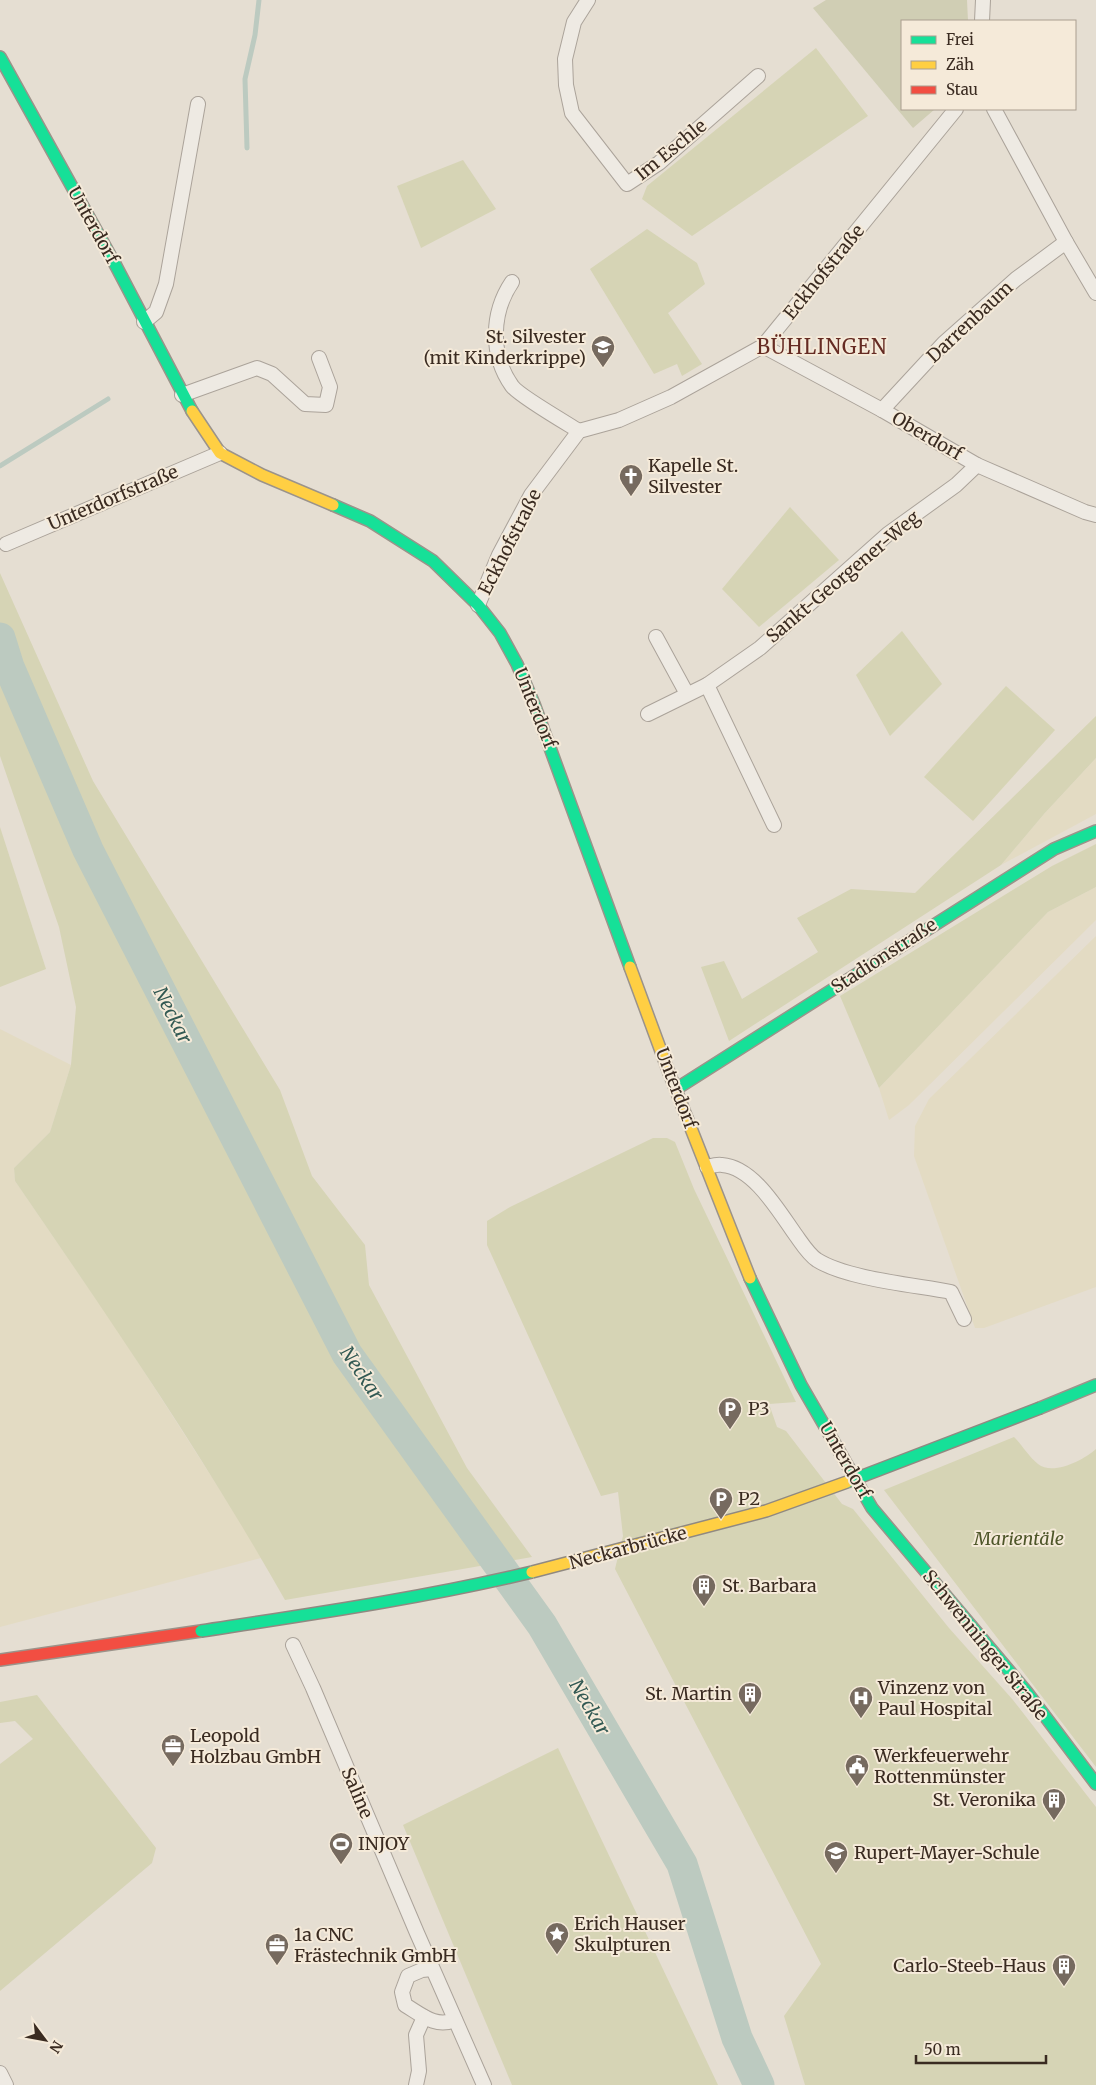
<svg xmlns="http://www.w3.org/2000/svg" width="1096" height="2085" font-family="Merriweather,serif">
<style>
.farmland{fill:#e3dbc3}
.green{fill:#d6d4b5}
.cemetery{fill:#d0ceb4}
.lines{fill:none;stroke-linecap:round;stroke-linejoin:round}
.stream{stroke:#bccac0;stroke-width:5}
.river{stroke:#bccac0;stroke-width:31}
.street-casing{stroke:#aba39a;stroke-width:16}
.fast-casing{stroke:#9b938a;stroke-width:14}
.slow-casing{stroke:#9b938a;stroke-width:14}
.jam-casing{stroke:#9b938a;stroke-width:14}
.street{stroke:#eeeae3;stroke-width:14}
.fast{stroke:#16e098;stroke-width:11}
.slow{stroke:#ffcf43;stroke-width:11}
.jam{stroke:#f24e42;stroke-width:11}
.fast-bridge-casing{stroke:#908981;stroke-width:14;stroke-linecap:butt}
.slow-bridge-casing{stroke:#908981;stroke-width:14;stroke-linecap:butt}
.fast-bridge{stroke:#16e098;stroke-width:11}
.slow-bridge{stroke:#ffcf43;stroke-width:11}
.labels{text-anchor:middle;stroke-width:4;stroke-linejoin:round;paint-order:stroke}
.street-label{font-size:18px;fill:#3a2b21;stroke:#f5ead9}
.poi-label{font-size:18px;fill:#3a2b21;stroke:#f5ead9;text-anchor:start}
.park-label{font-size:18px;font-style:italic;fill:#4e5629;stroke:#f5ead9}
.water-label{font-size:19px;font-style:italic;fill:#325953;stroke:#f5ead9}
.quarter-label{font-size:20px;letter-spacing:1px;fill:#652b23;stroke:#f5ead9}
</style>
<rect width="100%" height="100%" fill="#e5ded2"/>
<g class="farmland">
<path d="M1096 758V814L1001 865 1044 814Z"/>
<path d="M1096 887V920L909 1105 889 1120 879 1088 1048 912Z"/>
<path d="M1096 936V1287L984 1328H975L914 1156 915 1126 929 1099Z"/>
<path d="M0 1029 71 1065 50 1132 14 1168 15 1181 118 1331 245 1529 261 1558 0 1627Z"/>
</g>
<g class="green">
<path d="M816 48 868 116 692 236 642 199 647 186Z"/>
<path d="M463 160 496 209 421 248 397 186Z"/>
<path d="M647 229 697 263 705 284 668 313 702 364 682 376 677 364 654 374 590 269Z"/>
<path d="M790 507 839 560 759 627 722 589Z"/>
<path d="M0 573 93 781 280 1090 312 1176 365 1245 369 1285 467 1468 532 1557 285 1600C203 1455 109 1318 15 1181L14 1168 50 1132 71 1065 76 1007 59 927 0 756Z"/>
<path d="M902 631 942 684 890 736 856 675Z"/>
<path d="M1006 686 1055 730 973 821 924 777Z"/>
<path d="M1096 716V758L1044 814 1001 865 729 1041 701 967 724 961 742 999 818 952 797 918 851 889 915 893Z"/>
<path d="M0 827 46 969 0 987Z"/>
<path d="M1096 844V887L1048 912 879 1088 840 996 1052 866Z"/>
<path d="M653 1138H667L675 1142 694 1189 796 1402 769 1404 777 1427 786 1431 842 1504 853 1509 949 1628 1013 1700 1096 1807V2085H805L784 2016 821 1964 615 1569 623 1536 618 1492 601 1496 487 1245V1221L510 1207Z"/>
<path d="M1014 1437C1022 1445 1029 1457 1038 1464 1053 1476 1084 1460 1096 1449V1767L884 1490Z"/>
<path d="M37 1695 156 1848 152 1863 0 1991V1764L33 1739 15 1721 0 1723V1702Z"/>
<path d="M558 1748 718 2085H512L403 1825Z"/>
</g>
<path class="cemetery" d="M826 0H967L968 21H902V109H935L913 128 813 8Z"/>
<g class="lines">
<g class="stream">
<path d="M247 148 245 79 255 35 259 0"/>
<path d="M0 466 108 399"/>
</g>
<path class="river" d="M0 638 9 667 88 850 347 1354 542 1625 682 1864 737 2038 759 2085"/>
<g class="street-casing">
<g id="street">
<path d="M588 0 574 22 565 59 566 85 572 113 627 184 659 163 758 76"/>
<path d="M982 21 983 0"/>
<path d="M994 109 1066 242 1096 293"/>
<path d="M512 282C491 313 490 355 512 386 518 395 566 423 579 431"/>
<path d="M144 322 156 312 166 284 198 104"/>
<path d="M763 346 882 410 977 465 1085 512 1096 515"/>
<path d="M182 395 257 368 272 374 305 404 326 405 330 387 319 358"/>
<path d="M882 410 944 343 1016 279 1066 242"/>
<path d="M6 544 220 453"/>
<path d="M478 605 499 555 531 495 579 431 619 420 671 397 763 346 956 109"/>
<path d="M656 637 687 694"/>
<path d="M707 685 774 825"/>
<path d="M648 714 707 685 760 648 888 534 956 485 977 465"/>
<path d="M707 1167C711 1166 717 1164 722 1165 753 1167 778 1210 795 1234 801 1242 808 1254 817 1260 847 1279 915 1285 951 1292L964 1319"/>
<path d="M293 1645 313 1688 417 1933 484 2085"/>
<path d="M432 1969 422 1970 408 1976 402 1992 405 2005C422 2015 435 2028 455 2020"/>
<path d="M0 2073 6 2085"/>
<path d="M416 2085 419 2071 416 2035 424 2017"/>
</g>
</g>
<g class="fast-casing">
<g id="fast">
<path d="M0 57 116 266 192 411"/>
<path d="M333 505 370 521 433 561 478 605 500 633 517 664 534 704 630 967"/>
<path d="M676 1089 1054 849 1096 831"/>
<path d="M750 1278 801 1385 872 1508 1026 1691 1096 1784"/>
<path d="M1040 1408 1096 1385"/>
</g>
</g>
<g class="slow-casing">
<g id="slow">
<path d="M192 411 220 453 262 475 333 505"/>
<path d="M630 967 668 1070 750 1278"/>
</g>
</g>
<g class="jam-casing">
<path id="jam" d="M0 1660 201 1631"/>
</g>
<use href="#street" class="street"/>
<use href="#fast" class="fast"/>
<use href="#slow" class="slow"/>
<use href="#jam" class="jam"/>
<g class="fast-bridge-casing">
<g id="fast-bridge">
<path d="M847 1482 1040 1408"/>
<path d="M201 1631C312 1614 423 1598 532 1572"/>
</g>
</g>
<g class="slow-bridge-casing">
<path id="slow-bridge" d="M532 1572 766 1511 847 1482"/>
</g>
<use href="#fast-bridge" class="fast-bridge"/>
<use href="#slow-bridge" class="slow-bridge"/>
</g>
<defs>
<g id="school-pin" transform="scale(1.25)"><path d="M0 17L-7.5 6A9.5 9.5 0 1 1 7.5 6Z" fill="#766a5f" stroke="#f5ead9"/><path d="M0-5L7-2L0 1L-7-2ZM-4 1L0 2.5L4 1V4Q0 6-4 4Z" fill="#fff"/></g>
<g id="church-pin" transform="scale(1.25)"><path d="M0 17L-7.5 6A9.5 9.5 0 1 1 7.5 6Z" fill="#766a5f" stroke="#f5ead9"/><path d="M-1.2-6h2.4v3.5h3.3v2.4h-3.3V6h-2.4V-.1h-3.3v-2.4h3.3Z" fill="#fff"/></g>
<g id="parking-pin" transform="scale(1.25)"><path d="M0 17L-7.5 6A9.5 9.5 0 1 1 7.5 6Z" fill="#766a5f" stroke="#f5ead9"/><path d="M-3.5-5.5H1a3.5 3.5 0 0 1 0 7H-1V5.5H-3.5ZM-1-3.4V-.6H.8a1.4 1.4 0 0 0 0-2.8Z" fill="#fff"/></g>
<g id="building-pin" transform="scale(1.25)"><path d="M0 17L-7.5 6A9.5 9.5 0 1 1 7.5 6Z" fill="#766a5f" stroke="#f5ead9"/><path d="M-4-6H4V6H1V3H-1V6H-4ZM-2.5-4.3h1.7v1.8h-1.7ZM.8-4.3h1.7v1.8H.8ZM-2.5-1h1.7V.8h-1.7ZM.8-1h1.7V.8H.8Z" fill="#fff"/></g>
<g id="hospital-pin" transform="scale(1.25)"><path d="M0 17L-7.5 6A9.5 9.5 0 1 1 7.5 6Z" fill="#766a5f" stroke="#f5ead9"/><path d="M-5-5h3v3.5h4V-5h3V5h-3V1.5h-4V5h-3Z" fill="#fff"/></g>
<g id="office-pin" transform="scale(1.25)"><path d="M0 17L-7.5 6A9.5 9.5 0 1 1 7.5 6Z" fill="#766a5f" stroke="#f5ead9"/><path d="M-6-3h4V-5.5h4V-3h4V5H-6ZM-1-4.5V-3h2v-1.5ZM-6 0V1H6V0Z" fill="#fff"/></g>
<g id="civic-pin" transform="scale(1.25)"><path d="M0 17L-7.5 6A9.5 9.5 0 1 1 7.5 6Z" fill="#766a5f" stroke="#f5ead9"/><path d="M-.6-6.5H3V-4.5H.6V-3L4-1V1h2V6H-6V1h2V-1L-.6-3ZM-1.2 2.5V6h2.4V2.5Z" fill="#fff"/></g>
<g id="stadium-pin" transform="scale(1.25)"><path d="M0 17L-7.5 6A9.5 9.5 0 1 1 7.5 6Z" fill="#766a5f" stroke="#f5ead9"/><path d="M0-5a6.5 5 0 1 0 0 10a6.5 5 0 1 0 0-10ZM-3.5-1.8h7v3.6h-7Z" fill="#fff"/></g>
<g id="sight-pin" transform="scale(1.25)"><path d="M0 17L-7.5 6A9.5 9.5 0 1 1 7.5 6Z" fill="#766a5f" stroke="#f5ead9"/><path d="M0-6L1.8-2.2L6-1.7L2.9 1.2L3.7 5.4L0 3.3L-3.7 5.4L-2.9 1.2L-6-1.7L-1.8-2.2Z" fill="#fff"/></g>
</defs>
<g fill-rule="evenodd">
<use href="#school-pin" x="603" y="347"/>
<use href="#church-pin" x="631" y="476"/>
<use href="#parking-pin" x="730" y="1409"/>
<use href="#parking-pin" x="721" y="1499"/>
<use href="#building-pin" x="704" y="1586"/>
<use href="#building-pin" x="750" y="1694"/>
<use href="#hospital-pin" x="861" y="1698"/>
<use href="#office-pin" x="173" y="1746"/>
<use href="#civic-pin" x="857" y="1766"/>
<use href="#building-pin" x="1054" y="1800"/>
<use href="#stadium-pin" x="341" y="1844"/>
<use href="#school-pin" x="836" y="1853"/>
<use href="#sight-pin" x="557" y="1934"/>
<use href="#office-pin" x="277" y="1945"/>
<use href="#building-pin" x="1064" y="1966"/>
</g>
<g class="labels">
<g class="street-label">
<text transform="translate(671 150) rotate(-39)" y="6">Im Eschle</text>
<text transform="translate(93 225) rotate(61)" y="6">Unterdorf</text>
<text transform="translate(824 272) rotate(-51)" y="6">Eckhofstraße</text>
<text transform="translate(970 322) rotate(-43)" y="6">Darrenbaum</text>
<text transform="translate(927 436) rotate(30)" y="6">Oberdorf</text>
<text transform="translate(113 498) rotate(-23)" y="6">Unterdorfstraße</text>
<text transform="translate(510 542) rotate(-63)" y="6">Eckhofstraße</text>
<text transform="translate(843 577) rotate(-40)" y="6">Sankt-Georgener-Weg</text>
<text transform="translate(535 708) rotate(68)" y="6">Unterdorf</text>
<text transform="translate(884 956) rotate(-33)" y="6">Stadionstraße</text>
<text transform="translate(676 1088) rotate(69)" y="6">Unterdorf</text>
<text transform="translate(845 1460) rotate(60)" y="6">Unterdorf</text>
<text transform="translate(628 1548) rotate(-15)" y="6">Neckarbrücke</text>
<text transform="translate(985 1645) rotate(51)" y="6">Schwenninger Straße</text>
<text transform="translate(357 1793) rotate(67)" y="6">Saline</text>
</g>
<g class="poi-label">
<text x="586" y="343" text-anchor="end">St. Silvester<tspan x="586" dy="21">(mit Kinderkrippe)</tspan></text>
<text x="648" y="472">Kapelle St.<tspan x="648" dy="21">Silvester</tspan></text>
<text x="748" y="1415">P3</text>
<text x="738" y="1505">P2</text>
<text x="722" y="1592">St. Barbara</text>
<text x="878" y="1694">Vinzenz von<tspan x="878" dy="21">Paul Hospital</tspan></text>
<text x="732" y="1700" text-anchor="end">St. Martin</text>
<text x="190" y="1742">Leopold<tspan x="190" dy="21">Holzbau GmbH</tspan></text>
<text x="874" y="1762">Werkfeuerwehr<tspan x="874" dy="21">Rottenmünster</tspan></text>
<text x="1036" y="1806" text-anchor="end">St. Veronika</text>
<text x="358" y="1850">INJOY</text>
<text x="854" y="1859">Rupert-Mayer-Schule</text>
<text x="574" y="1930">Erich Hauser<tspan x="574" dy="21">Skulpturen</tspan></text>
<text x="294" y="1941">1a CNC<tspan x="294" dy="21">Frästechnik GmbH</tspan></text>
<text x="1046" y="1972" text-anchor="end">Carlo-Steeb-Haus</text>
</g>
<g class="park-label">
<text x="1019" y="1545">Marientäle</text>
</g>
<g class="water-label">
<text transform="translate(173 1015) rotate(63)" y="7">Neckar</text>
<text transform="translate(362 1373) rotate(56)" y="7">Neckar</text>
<text transform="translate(590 1707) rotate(60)" y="7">Neckar</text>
</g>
<g class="quarter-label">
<text x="822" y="354">BÜHLINGEN</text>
</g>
</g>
<rect x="901" y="20" width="175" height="90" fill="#f5ead9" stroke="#aa9e8f"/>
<rect x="911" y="36" width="25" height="8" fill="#16e098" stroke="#aa9e8f"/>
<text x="946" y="45" font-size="15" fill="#3a2b21">Frei</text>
<rect x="911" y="61" width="25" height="8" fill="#ffcf43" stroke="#aa9e8f"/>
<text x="946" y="70" font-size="15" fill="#3a2b21">Zäh</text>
<rect x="911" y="86" width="25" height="8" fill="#f24e42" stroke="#aa9e8f"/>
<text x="946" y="95" font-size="15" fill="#3a2b21">Stau</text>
<g transform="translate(45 2040) rotate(122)" stroke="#f5ead9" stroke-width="4" paint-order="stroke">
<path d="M0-4L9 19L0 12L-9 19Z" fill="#3a2b21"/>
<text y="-8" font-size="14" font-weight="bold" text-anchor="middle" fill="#3a2b21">N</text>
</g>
<path d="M916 2055v8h130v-8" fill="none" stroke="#3a2b21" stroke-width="2.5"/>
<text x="924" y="2055" font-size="15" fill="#3a2b21" stroke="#f5ead9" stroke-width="4" paint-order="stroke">50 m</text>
</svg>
